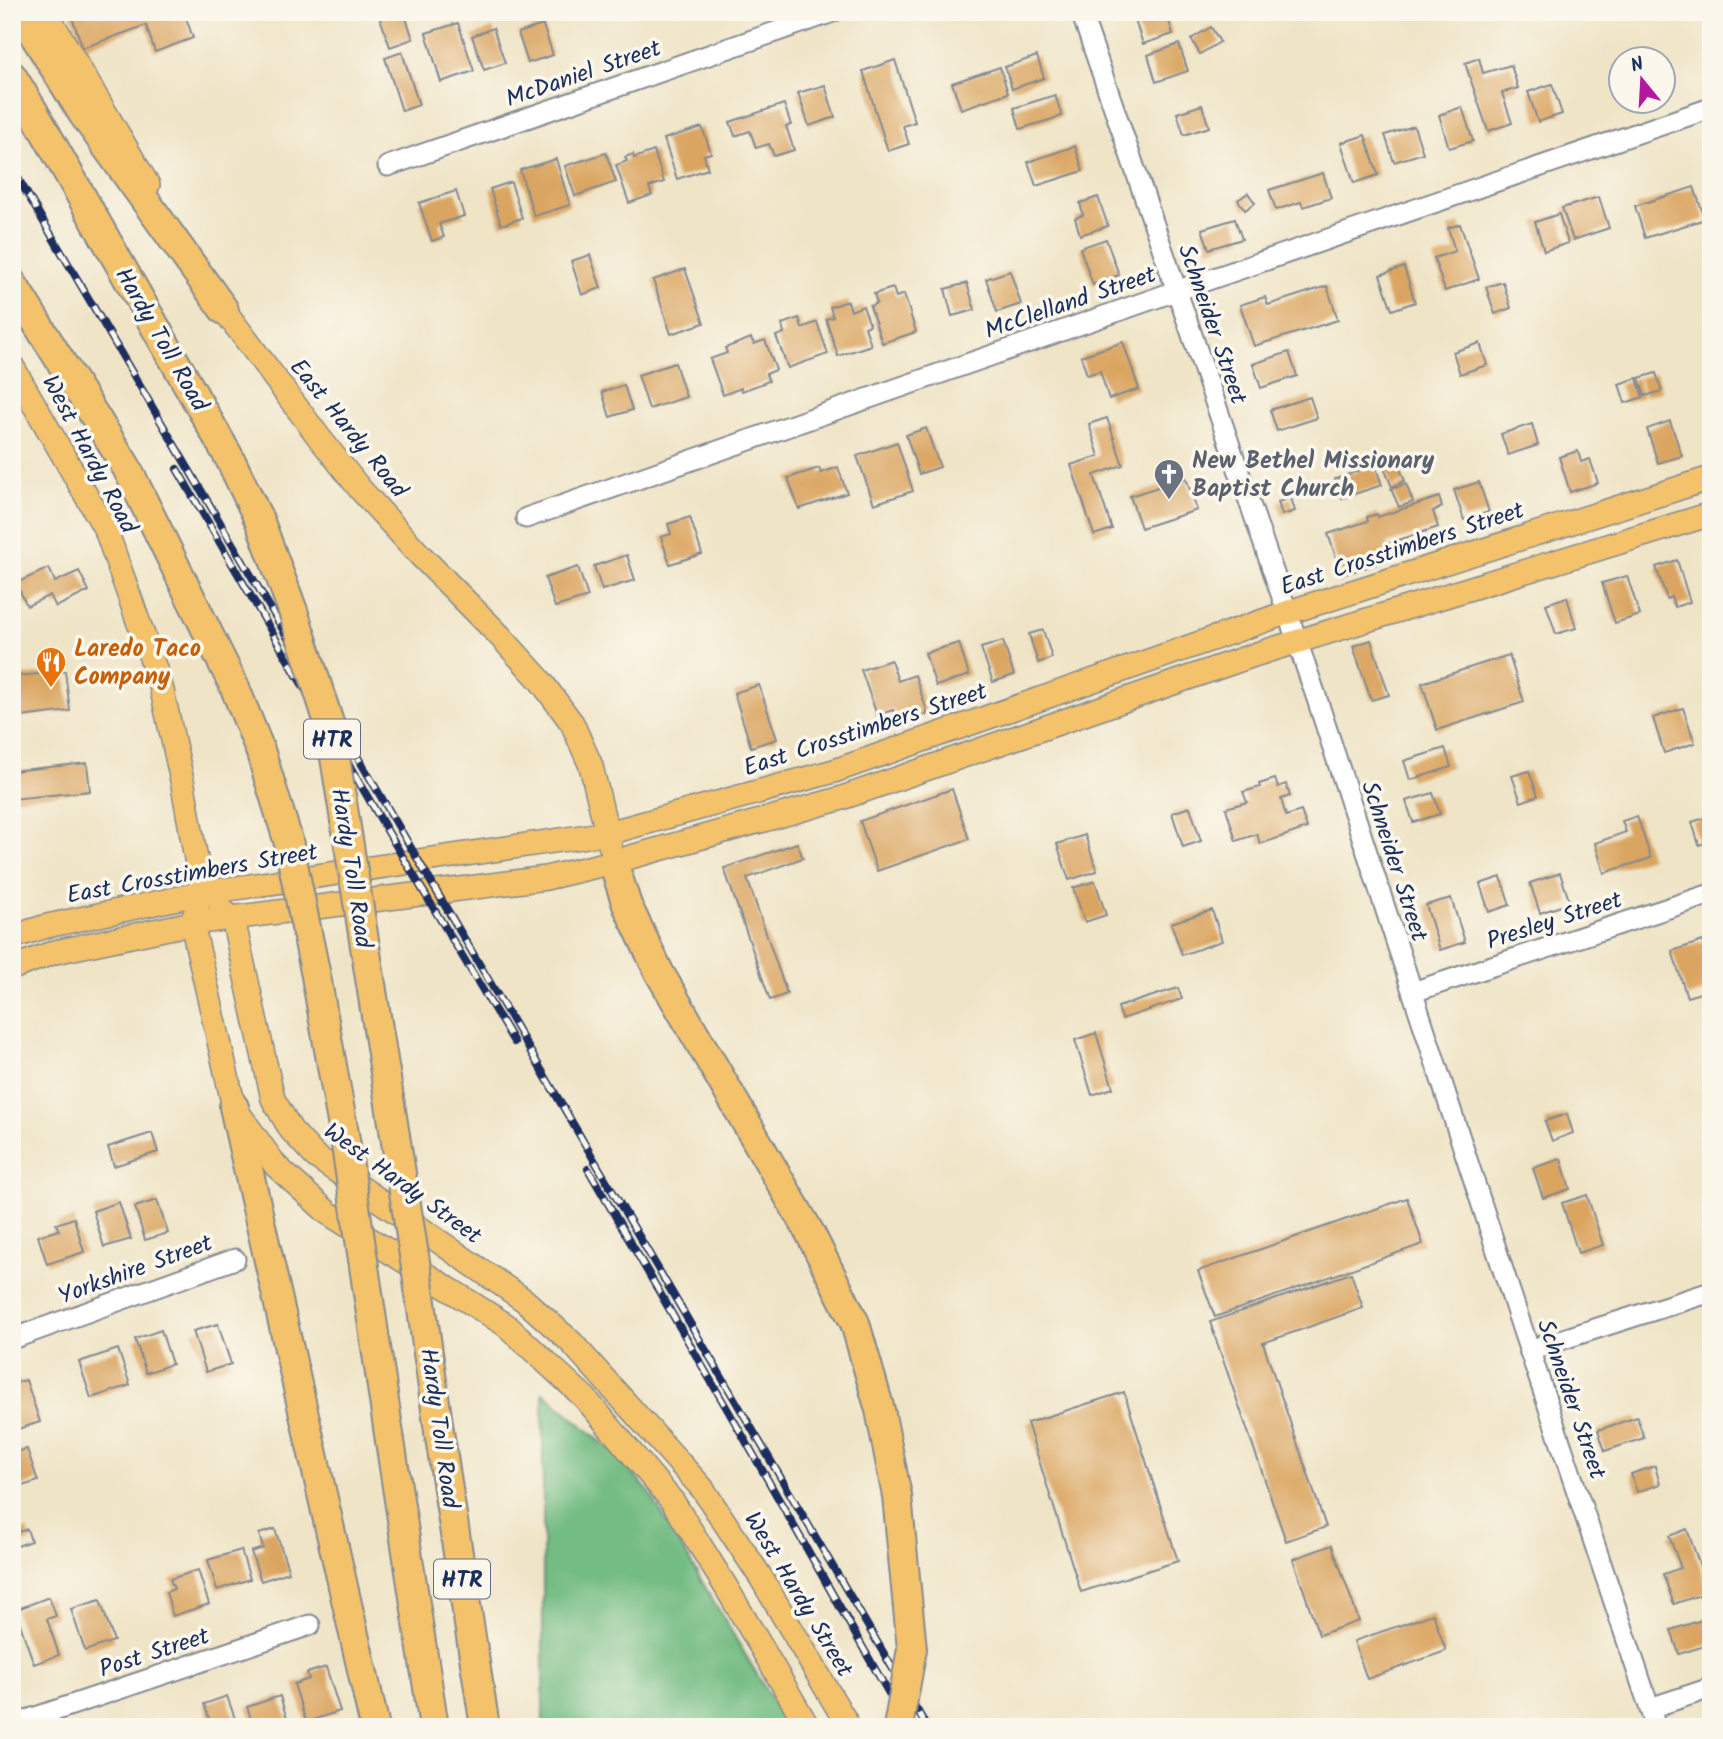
<svg xmlns="http://www.w3.org/2000/svg" width="1723" height="1739" font-family="Kalam,sans-serif">
<style>
.forest{fill:#73bc82;stroke:#477670;stroke-width:2}
.building{fill:#daa560}
.lines{fill:none;stroke-linecap:round;stroke-linejoin:round}
.minor-casing{stroke:#858a92;stroke-width:23}
.major-casing{stroke:#858a92;stroke-width:26}
.highway-casing{stroke:#858a92;stroke-width:32}
.minor{stroke:#fff;stroke-width:19}
.major{stroke:#f4c26a;stroke-width:23}
.highway{stroke:#f4c26a;stroke-width:28}
.rail-casing{stroke:#1b2f5e;stroke-width:8}
.rail{stroke:#fbf7ec;stroke-width:5;stroke-dasharray:16;stroke-linecap:butt}
.highway-bridge-casing{stroke:#858a92;stroke-width:32;stroke-linecap:butt}
.highway-bridge{stroke:#f4c26a;stroke-width:28}
.labels{text-anchor:middle;stroke-width:7;stroke-linejoin:round;paint-order:stroke}
.shield{fill:#fbf7ec;stroke:#5e6b89;stroke-width:2}
.shield-label{font-size:23px;font-weight:bold;fill:#1b2f5e}
.street-label{font-size:24px;fill:#1b2f5e;stroke:#fbf7ec}
.worship-label{font-size:24px;font-weight:bold;fill:#5b616d;stroke:#fbf7ec;text-anchor:start}
.food-label{font-size:24px;font-weight:bold;fill:#c56008;stroke:#fbf7ec;text-anchor:start}
</style>
<rect width="100%" height="100%" fill="#fbf7ec"/>
<filter id="ink" filterUnits="userSpaceOnUse"><feTurbulence type="fractalNoise" baseFrequency=".0143" numOctaves="2"/><feDisplacementMap in="SourceGraphic" scale="14" xChannelSelector="R" yChannelSelector="G"/><feConvolveMatrix kernelMatrix="1 2 1 2 8 2 1 2 1" color-interpolation-filters="sRGB"/></filter>
<filter id="wash" filterUnits="userSpaceOnUse"><feTurbulence type="fractalNoise" baseFrequency=".00686" numOctaves="4" result="noise"/><feDisplacementMap in="SourceGraphic" scale="28" xChannelSelector="R" yChannelSelector="G"/><feGaussianBlur stdDeviation="1.57" result="paint"/><feColorMatrix in="noise" values="0 0 0 0 0 0 0 0 0 0 0 0 0 0 0 0 0 1.4 0 .05"/><feComposite in="paint" operator="in"/></filter>
<g filter="url(#wash)">
<rect width="100%" height="100%" fill="#efe4c6"/>
<path class="forest" d="M543 1392 620 1458 649 1492 788 1727H543Z"/>
<g id="blocks">
<g class="building">
<path d="M70 12H184L193 38 155 52 146 25 83 48Z"/>
<path d="M378 12H404L413 39 390 47Z"/>
<path d="M1159 12H1166L1173 34 1143 44 1135 20Z"/>
<path d="M458 23 474 71 441 82 426 33Z"/>
<path d="M543 25 553 55 528 63 518 33Z"/>
<path d="M1211 27 1220 42 1200 54 1191 39Z"/>
<path d="M493 28 505 63 484 70 472 36Z"/>
<path d="M1179 44 1188 71 1156 82 1148 55Z"/>
<path d="M402 52 419 105 402 111 385 58Z"/>
<path d="M1037 56 1044 78 1012 89 1005 67Z"/>
<path d="M1479 58 1483 73 1511 65 1518 88 1502 93 1512 123 1488 131 1465 63Z"/>
<path d="M895 60 915 122 903 126 909 144 888 151 863 71Z"/>
<path d="M1000 67 1008 93 961 109 952 83Z"/>
<path d="M1552 84 1562 114 1538 122 1528 92Z"/>
<path d="M825 85 835 117 809 126 798 93Z"/>
<path d="M1055 95 1062 116 1020 129 1014 108Z"/>
<path d="M784 104 791 125 786 126 794 150 774 156 769 144 756 148 750 131 735 136 730 122Z"/>
<path d="M1202 105 1209 127 1184 135 1177 113Z"/>
<path d="M1462 107 1473 141 1449 148 1439 115Z"/>
<path d="M1414 126 1423 153 1394 162 1385 135Z"/>
<path d="M702 127 711 153 704 155 708 169 677 179 664 139Z"/>
<path d="M1365 135 1378 175 1354 183 1341 143Z"/>
<path d="M1075 146 1083 171 1036 186 1028 162Z"/>
<path d="M654 151 664 182 649 187 652 195 629 203 616 165 627 161 625 157 633 154 634 158Z"/>
<path d="M606 153 616 182 575 196 565 166Z"/>
<path d="M556 159 570 205 534 216 520 170Z"/>
<path d="M1323 173 1331 198 1303 207 1301 202 1276 210 1269 190Z"/>
<path d="M511 182 522 218 501 225 490 189Z"/>
<path d="M1694 187 1705 219 1645 238 1635 206Z"/>
<path d="M456 191 464 216 439 224 444 237 432 241 419 203Z"/>
<path d="M1248 193 1255 203 1245 210 1238 200Z"/>
<path d="M1098 197 1108 226 1080 235 1075 218 1083 215 1080 203Z"/>
<path d="M1599 197 1609 228 1573 240 1562 208Z"/>
<path d="M1559 214 1568 243 1544 251 1535 222Z"/>
<path d="M1235 219 1242 239 1209 249 1202 229Z"/>
<path d="M1460 224 1479 279 1445 291 1434 258 1455 251 1448 228Z"/>
<path d="M1106 239 1119 275 1093 285 1080 248Z"/>
<path d="M590 255 601 288 582 295 571 261Z"/>
<path d="M1404 267 1415 302 1392 310 1380 275Z"/>
<path d="M685 269 704 323 671 334 653 280Z"/>
<path d="M1010 271 1021 304 997 312 986 279Z"/>
<path d="M1503 282 1511 308 1495 314 1486 287Z"/>
<path d="M967 283 975 310 952 316 945 289Z"/>
<path d="M1327 286 1338 320 1254 346 1240 305 1265 297 1268 305Z"/>
<path d="M893 288 896 297 904 294 916 332 882 343 870 306 877 303 874 294Z"/>
<path d="M848 301 851 311 863 306 870 325 865 327 871 345 838 356 826 319 833 317 830 307Z"/>
<path d="M799 318 802 328 817 322 828 354 788 368 776 336 784 333 782 324Z"/>
<path d="M751 338 754 344 765 340 776 370 766 374 769 381 742 391 741 388 723 395 710 359 727 353 725 348Z"/>
<path d="M1123 342 1139 389 1109 399 1100 371 1087 375 1081 356Z"/>
<path d="M1480 343 1487 365 1460 374 1453 352Z"/>
<path d="M1289 352 1297 376 1261 388 1253 364Z"/>
<path d="M675 363 686 397 649 409 638 375Z"/>
<path d="M1656 373 1662 391 1645 396 1639 378Z"/>
<path d="M1637 378 1643 397 1625 403 1619 384Z"/>
<path d="M624 385 632 410 610 417 602 392Z"/>
<path d="M1310 397 1317 418 1277 431 1270 410Z"/>
<path d="M1107 418 1123 465 1094 475 1112 529 1094 535 1071 465 1099 456 1089 424Z"/>
<path d="M1670 421 1682 456 1658 463 1647 429Z"/>
<path d="M1532 424 1538 445 1508 455 1501 434Z"/>
<path d="M926 428 940 467 919 474 906 435Z"/>
<path d="M897 442 913 491 874 504 857 456Z"/>
<path d="M1578 451 1581 462 1590 459 1598 483 1570 492 1559 457Z"/>
<path d="M1395 456 1405 481 1392 487 1381 461Z"/>
<path d="M1375 465 1382 485 1342 498 1335 479Z"/>
<path d="M838 467 847 493 799 509 788 478 819 468 821 473Z"/>
<path d="M1186 478 1197 510 1141 528 1130 496Z"/>
<path d="M1479 482 1489 512 1464 520 1454 490Z"/>
<path d="M1406 484 1413 502 1399 507 1391 489Z"/>
<path d="M1439 497 1442 507 1433 511 1438 527 1387 544 1392 559 1342 575 1328 534 1368 521 1367 517 1377 514 1378 517Z"/>
<path d="M1291 498 1295 511 1282 515 1278 502Z"/>
<path d="M690 517 702 554 670 564 661 537 671 534 668 524Z"/>
<path d="M627 555 635 580 602 590 594 566Z"/>
<path d="M1677 560 1690 602 1675 607 1671 597 1667 599 1656 567Z"/>
<path d="M578 567 588 597 555 607 545 578Z"/>
<path d="M49 568 55 582 79 571 89 591 56 607 50 595 27 606 16 583Z"/>
<path d="M1627 576 1640 615 1615 623 1602 583Z"/>
<path d="M1567 597 1576 628 1556 634 1546 604Z"/>
<path d="M1043 630 1052 658 1038 663 1029 634Z"/>
<path d="M1371 640 1389 695 1371 700 1353 646Z"/>
<path d="M1003 641 1014 675 993 682 981 648Z"/>
<path d="M959 643 969 675 936 686 925 653Z"/>
<path d="M1509 655 1524 702 1437 730 1422 683Z"/>
<path d="M891 660 898 681 915 675 928 714 898 724 893 710 877 715 861 670Z"/>
<path d="M65 671 70 711 12 718V677Z"/>
<path d="M759 685 777 739 751 747 734 693Z"/>
<path d="M1683 708 1695 743 1664 753 1653 718Z"/>
<path d="M1445 748 1451 767 1410 780 1404 761Z"/>
<path d="M87 763 90 791 12 799V771Z"/>
<path d="M1529 771 1538 796 1521 802 1512 776Z"/>
<path d="M1275 779 1278 787 1286 784 1290 796 1281 799 1286 816 1301 811 1307 828 1260 844 1257 834 1236 841 1226 808 1247 802 1243 792 1260 787 1259 784Z"/>
<path d="M952 789 969 839 877 871 860 821Z"/>
<path d="M1433 793 1440 814 1413 822 1406 801Z"/>
<path d="M1190 807 1201 841 1183 847 1172 813Z"/>
<path d="M1637 816 1651 858 1604 873 1595 843 1626 832 1622 821Z"/>
<path d="M1711 816V841L1699 845 1692 822Z"/>
<path d="M1085 835 1097 871 1069 880 1057 844Z"/>
<path d="M797 843 803 858 747 878 787 994 770 1000 724 868Z"/>
<path d="M1560 873 1570 903 1540 913 1530 883Z"/>
<path d="M1501 877 1510 905 1489 912 1480 884Z"/>
<path d="M1095 881 1106 915 1085 922 1073 888Z"/>
<path d="M1451 898 1465 942 1440 950 1426 905Z"/>
<path d="M1212 910 1222 941 1182 955 1171 923Z"/>
<path d="M1703 941 1711 966V990L1687 997 1672 951Z"/>
<path d="M1178 988 1182 999 1122 1019 1118 1007Z"/>
<path d="M1096 1033 1113 1088 1092 1095 1075 1040Z"/>
<path d="M1567 1114 1573 1133 1552 1141 1545 1121Z"/>
<path d="M152 1133 158 1152 114 1166 108 1147Z"/>
<path d="M1561 1159 1570 1189 1543 1198 1533 1168Z"/>
<path d="M1587 1195 1603 1245 1578 1253 1562 1203Z"/>
<path d="M1407 1198 1423 1244 1215 1317 1198 1271Z"/>
<path d="M157 1200 168 1233 145 1240 135 1207Z"/>
<path d="M119 1202 131 1239 104 1247 93 1211Z"/>
<path d="M74 1218 84 1252 47 1264 38 1236 59 1230 56 1224Z"/>
<path d="M1351 1273 1363 1308 1263 1343 1326 1527 1286 1541 1210 1322Z"/>
<path d="M218 1324 231 1364 206 1372 193 1331Z"/>
<path d="M161 1330 172 1364 146 1373 135 1339Z"/>
<path d="M118 1349 130 1385 91 1398 79 1362Z"/>
<path d="M26 1380 40 1422 18 1429 12 1412V1384Z"/>
<path d="M1124 1392 1178 1561 1081 1592 1027 1423Z"/>
<path d="M1637 1417 1644 1438 1605 1451 1598 1430Z"/>
<path d="M27 1449 38 1481 19 1487 12 1468V1453Z"/>
<path d="M1655 1466 1660 1484 1637 1492 1631 1474Z"/>
<path d="M27 1529 31 1541 12 1548V1534Z"/>
<path d="M275 1529 289 1572 261 1581 251 1552 263 1548 259 1534Z"/>
<path d="M1687 1529 1709 1592 1674 1604 1663 1574 1681 1568 1669 1536Z"/>
<path d="M1332 1545 1359 1621 1319 1635 1293 1559Z"/>
<path d="M241 1550 250 1579 217 1590 208 1560Z"/>
<path d="M198 1570 209 1604 173 1616 166 1592 174 1589 170 1579Z"/>
<path d="M49 1597 56 1616 47 1619 59 1655 34 1664 15 1610Z"/>
<path d="M100 1600 114 1641 85 1651 71 1609Z"/>
<path d="M1433 1614 1446 1651 1367 1679 1354 1641Z"/>
<path d="M1711 1617V1644L1679 1654 1671 1630Z"/>
<path d="M326 1667 340 1711 306 1722 294 1684 309 1679 307 1673Z"/>
<path d="M227 1696 238 1727H212L204 1704Z"/>
<path d="M280 1696 287 1719 265 1727H254L247 1707Z"/>
</g>
</g>
</g>
<g filter="url(#ink)">
<use href="#blocks" fill-opacity="0" stroke="#858a92" stroke-width="2"/>
<g class="lines">
<g class="minor-casing">
<g id="minor">
<path d="M1081 12 1316 696 1522 1328 1656 1727"/>
<path d="M388 166 833 12"/>
<path d="M526 518 1176 291 1711 108"/>
<path d="M1413 992 1711 894"/>
<path d="M12 1339 235 1259"/>
<path d="M1529 1350 1711 1292"/>
<path d="M1650 1708 1711 1688"/>
<path d="M12 1725 310 1625"/>
</g>
</g>
<g class="major-casing">
<g id="major">
<path d="M46 12 148 185"/>
<path d="M215 295 224 310 318 436 360 489 420 555 500 636 540 680 572 723 591 766 610 845"/>
<path d="M12 366 106 530 161 686 183 785 202 893 192 923 234 1107 276 1166 328 1213 506 1325 585 1398 673 1502 726 1587 808 1727"/>
<path d="M221 909 233 919 273 1099 291 1130 315 1156 524 1300 571 1342 702 1488 760 1576 849 1727"/>
<path d="M12 937 47 926 202 893 608 833 834 771 1286 613 1711 478"/>
<path d="M12 968 55 952 192 923 546 878 613 862 839 799 1257 654 1711 514"/>
</g>
</g>
<g class="highway-casing">
<g id="highway">
<path d="M20 12 83 114 224 310"/>
<path d="M12 76 32 109"/>
<path d="M12 283 127 468 235 688 260 750"/>
<path d="M613 862 627 905 659 972 810 1233 855 1323"/>
<path d="M234 1107 375 1727"/>
<path d="M439 1431 485 1727"/>
<path d="M390 1441 434 1727"/>
</g>
</g>
<use href="#minor" class="minor"/>
<use href="#major" class="major"/>
<use href="#highway" class="highway"/>
<g class="rail-casing">
<g id="rail">
<path d="M12 168 927 1727"/>
<path d="M177 469 395 844 514 1042"/>
<path d="M588 1169 744 1438 908 1727"/>
</g>
</g>
<use href="#rail" class="rail"/>
<g class="highway-bridge-casing">
<g id="highway-bridge">
<path d="M32 109 230 459 260 522 293 611 330 726 417 1274 439 1431"/>
<path d="M260 750 288 840 316 976 345 1139 390 1441"/>
<path d="M855 1323 880 1410 897 1496 912 1649 898 1727"/>
</g>
</g>
<use href="#highway-bridge" class="highway-bridge"/>
</g>
</g>
<defs>
<g id="church-pin" transform="scale(1.575)"><path d="M0 17L-7.5 6A9.5 9.5 0 1 1 7.5 6Z" fill="#6b7280" stroke="#fbf7ec"/><path d="M-1.2-6h2.4v3.5h3.3v2.4h-3.3V6h-2.4V-.1h-3.3v-2.4h3.3Z" fill="#fff"/></g>
<g id="restaurant-pin" transform="scale(1.575)"><path d="M0 17L-7.5 6A9.5 9.5 0 1 1 7.5 6Z" fill="#e8710a" stroke="#fbf7ec"/><path d="M-5-6h1v4h1v-4h1v4h1v-4h1v5L-1.5 .5V6h-2V.5L-5-1ZM5-6V6H3V1.5H1.5Q1.5-4 5-6Z" fill="#fff"/></g>
</defs>
<g fill-rule="evenodd">
<use href="#church-pin" x="1169" y="474"/>
<use href="#restaurant-pin" x="51" y="662"/>
</g>
<g class="labels">
<g class="shield">
<rect x="304" y="719.5" width="56" height="39" rx="5"/>
<rect x="434" y="1559.5" width="56" height="39" rx="5"/>
</g>
<g class="shield-label">
<text x="332" y="747">HTR</text>
<text x="462" y="1587">HTR</text>
</g>
<g class="street-label">
<text transform="translate(583 73) rotate(-19)" y="8">McDaniel Street</text>
<text transform="translate(1070 302) rotate(-19)" y="8">McClelland Street</text>
<text transform="translate(1213 324) rotate(71)" y="8">Schneider Street</text>
<text transform="translate(162 339) rotate(60)" y="8">Hardy Toll Road</text>
<text transform="translate(349 428) rotate(51)" y="8">East Hardy Road</text>
<text transform="translate(90 454) rotate(62)" y="8">West Hardy Road</text>
<text transform="translate(1402 548) rotate(-18)" y="8">East Crosstimbers Street</text>
<text transform="translate(865 729) rotate(-18)" y="8">East Crosstimbers Street</text>
<text transform="translate(1395 861) rotate(72)" y="8">Schneider Street</text>
<text transform="translate(352 868) rotate(81)" y="8">Hardy Toll Road</text>
<text transform="translate(192 873) rotate(-10)" y="8">East Crosstimbers Street</text>
<text transform="translate(1554 920) rotate(-18)" y="8">Presley Street</text>
<text transform="translate(403 1183) rotate(36)" y="8">West Hardy Street</text>
<text transform="translate(135 1269) rotate(-20)" y="8">Yorkshire Street</text>
<text transform="translate(1572 1399) rotate(71)" y="8">Schneider Street</text>
<text transform="translate(440 1428) rotate(82)" y="8">Hardy Toll Road</text>
<text transform="translate(799 1594) rotate(59)" y="8">West Hardy Street</text>
<text transform="translate(154 1652) rotate(-18)" y="8">Post Street</text>
</g>
<g class="worship-label">
<text x="1192" y="468">New Bethel Missionary<tspan x="1192" dy="28">Baptist Church</tspan></text>
</g>
<g class="food-label">
<text x="74" y="656">Laredo Taco<tspan x="74" dy="28">Company</tspan></text>
</g>
</g>
<rect width="1723" height="1739" fill="none" stroke="#fbf7ec" stroke-width="42"/>
<g transform="translate(1642 80) rotate(342)"><circle r="33" fill="#fbf7ec" stroke="#a1a7b3" stroke-width="2"/>
<path d="M0-5L12 26L0 18L-12 26Z" fill="#b5179e"/>
<text y="-10" font-size="19" font-weight="bold" text-anchor="middle" fill="#1b2f5e">N</text>
</g>
</svg>
